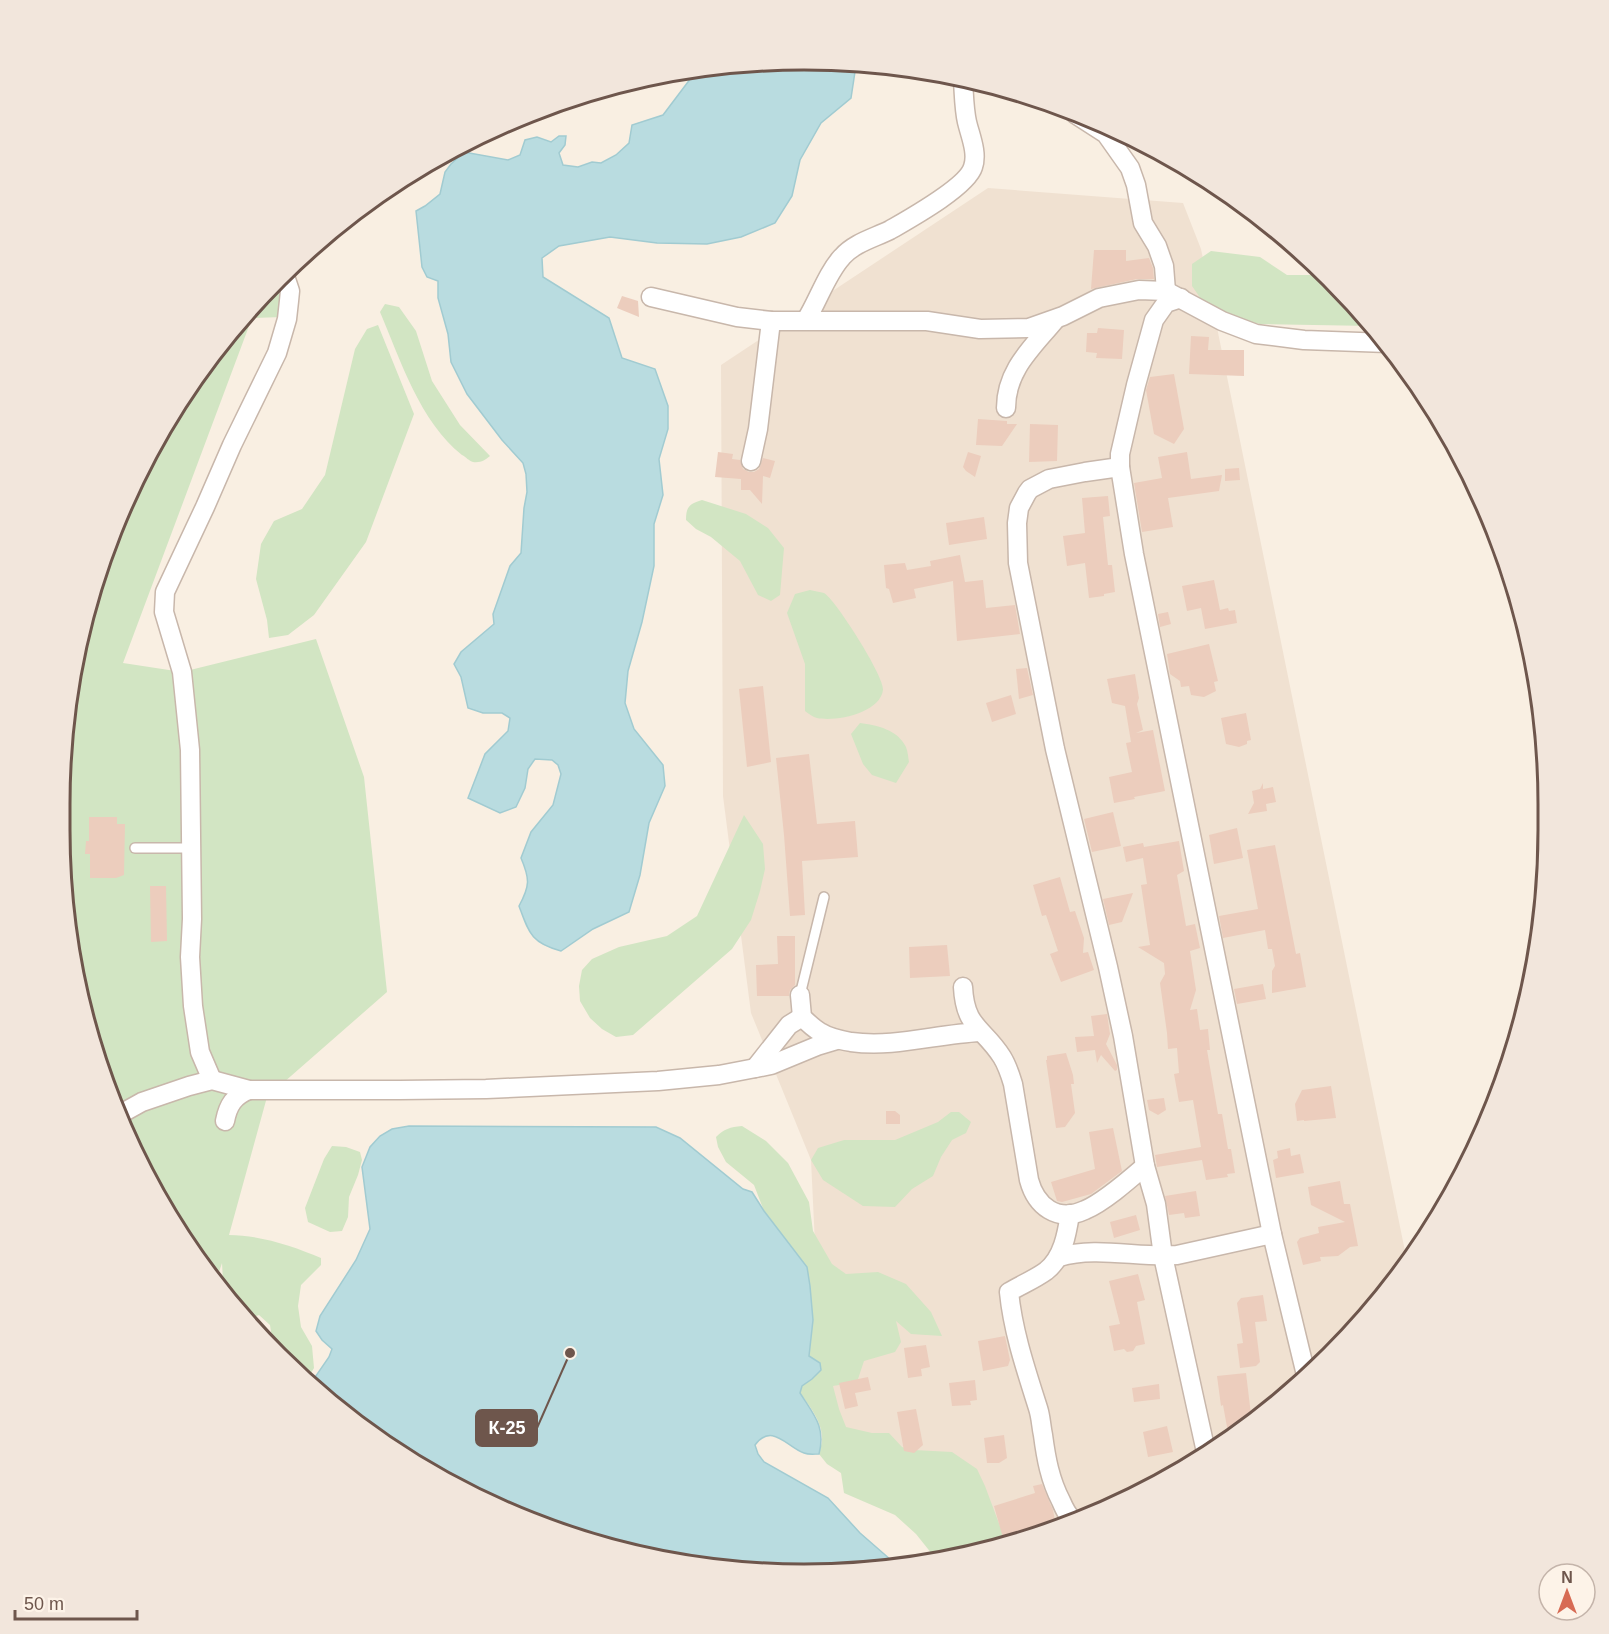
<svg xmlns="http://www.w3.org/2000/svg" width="1609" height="1634" font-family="Helvetica,sans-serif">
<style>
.residential{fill:#f0e1d1}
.green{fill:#d2e5c3}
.water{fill:#b9dce0;stroke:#a1cbd1;stroke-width:1.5}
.building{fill:#eccdbd}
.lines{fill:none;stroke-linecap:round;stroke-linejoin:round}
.lane-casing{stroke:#c8b7ab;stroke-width:12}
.street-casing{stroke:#c8b7ab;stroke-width:21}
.lane{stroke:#fff;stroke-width:9}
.street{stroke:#fff;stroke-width:18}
.rim{fill:none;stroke:#6e564c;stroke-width:3}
.leader{fill:none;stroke:#6e564c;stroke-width:2}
.callout-dot{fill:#6e564c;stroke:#fdf3e8;stroke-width:2}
.callout{fill:#6e564c;stroke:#6e564c;stroke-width:2}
.callout-label{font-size:18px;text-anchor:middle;font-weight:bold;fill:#fff}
</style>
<rect width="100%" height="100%" fill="#f9efe2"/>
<path class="residential" d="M988 188 1183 203 1201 249 1407 1261 1364 1320 1258 1420 1134 1497 998 1549 823 1412 811 1160 751 1013 723 796 721 365Z"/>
<g class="green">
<path d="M1211 251 1260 257 1287 275H1324L1372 326 1260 324 1226 316 1201 299 1192 286V264Z"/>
<path d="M282 279V317L252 318 123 663 182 672 316 639 364 777 387 992 267 1097 229 1235C259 1235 293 1246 321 1258V1265L301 1285 298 1306 301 1327 312 1346 314 1368 307 1380 274 1351 270 1325 259 1315 247 1319 221 1287 223 1281 222 1263 216 1281 186 1243 117 1115 74 975 60 829 66 707 100 565 160 432 245 313Z"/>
<path d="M385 304 399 307 416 331 432 381 460 425 490 456C485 460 481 463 473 462 469 461 466 457 462 455 420 422 400 359 380 312Z"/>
<path d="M378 325 414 414 366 542 314 615 288 635 269 638 267 620 256 579 261 544 274 521 302 509 325 475 355 349 367 329Z"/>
<path d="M702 500 746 514 768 528 784 548 780 595 771 601 758 595 740 561 711 537 696 529 686 520C686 507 689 504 702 500Z"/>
<path d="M810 590C814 591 820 592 824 593 835 599 885 677 883 690 880 713 836 722 817 718 813 717 809 714 805 711V664L787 613 795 594Z"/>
<path d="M860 723C877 725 898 730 906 747 908 752 908 757 909 762L896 783 872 775 863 764 851 734Z"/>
<path d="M744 815 763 844 765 869 760 891 751 920 732 949 633 1035 616 1037 602 1029 590 1018 580 1001 579 986 582 970 592 959 619 947 667 936 697 916Z"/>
<path d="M951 1112H959L971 1122 966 1133 952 1140 941 1157 933 1176 912 1189 895 1207 863 1206 823 1180 811 1160 818 1148 844 1140H895L938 1122Z"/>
<path d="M742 1126 766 1141 788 1163 809 1202 813 1231 832 1264 846 1274 878 1272 906 1284 931 1312 942 1336 911 1334 896 1321 901 1342 895 1352 864 1361 857 1382 833 1386 839 1409 846 1427 872 1433H889L902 1447 914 1450 952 1452 977 1469 985 1486 1007 1545 998 1549 936 1559 916 1534 895 1515 844 1493 841 1473 827 1464 819 1454C820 1449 822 1444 822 1439 823 1423 809 1405 800 1393L801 1386 812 1379 820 1363 809 1356 813 1320 810 1286 807 1267 764 1211 754 1185 726 1162 718 1147 716 1137C724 1129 730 1127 742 1126Z"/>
<path d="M332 1146 346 1147 360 1152 362 1160 358 1175 349 1197 348 1217 342 1231 330 1232 308 1222 305 1208 324 1159Z"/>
</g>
<g class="water">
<path d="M756 62 856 65 851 98 821 123 800 160 792 196 775 223 741 237 707 244 657 243 610 237 559 246 542 258 543 277 609 318 622 358 655 369 668 406V429L659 459 663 495 654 524V566L642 622 628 671 625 703 634 729 663 765 665 786 649 823 640 875 629 912 593 929 561 951C531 943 529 933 519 906 530 886 530 879 521 858L531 832 553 805 561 774 558 765 552 760 535 759 528 769 525 788 516 807 500 813 468 798 485 754 508 731 510 718 502 713H483L468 708 461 677 454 664 461 652 494 624 493 614 510 566 521 553 524 508 527 492 526 474 523 463 502 440 467 394 451 362 448 334 438 298V281L427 277 422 267 416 211 425 206 440 194 445 172 451 164 464 152 508 160 520 155 525 140 537 137 551 142 559 136H566L565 145 559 153 563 165 578 167 592 162 601 163 616 155 629 143 632 125 663 115 694 74V72Z"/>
<path d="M409 1126 656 1127 680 1138 743 1189 752 1192 764 1211 807 1267 810 1286 813 1320 809 1356 820 1363 821 1370 812 1379 802 1386 800 1393C814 1415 826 1427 819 1454 814 1454 809 1455 804 1453 787 1447 772 1422 755 1445L758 1454 764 1462 828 1498 860 1533 891 1560V1566L853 1572 707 1568 520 1517 391 1449 311 1383 329 1357 332 1349 322 1340 316 1331 320 1316 356 1260 370 1229 362 1167 370 1147 380 1136 392 1129Z"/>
</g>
<g class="building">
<path d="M1094 250H1126V261L1149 258 1153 268 1154 279H1137L1091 289Z"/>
<path d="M622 296 638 301 639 317 617 308Z"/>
<path d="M1098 328 1124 330 1122 359 1096 358 1097 353 1086 352 1087 333H1097Z"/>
<path d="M1191 336 1209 337 1208 350H1244V376L1189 374Z"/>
<path d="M1174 374 1184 429 1174 444 1154 434 1146 390 1150 377Z"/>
<path d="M978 419 1007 421V424H1017L1002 446 976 445Z"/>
<path d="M1030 424 1058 425 1057 461 1029 462Z"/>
<path d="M718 452 733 454 732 459 740 460 743 469 749 472H754L759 469 763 458 775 461 770 478 763 476 762 504 750 490H741V479L715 477Z"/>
<path d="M968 452 981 456 975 477 966 471 963 467Z"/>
<path d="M1187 452 1191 479 1222 475 1219 491 1168 498 1173 527 1142 532 1134 483 1162 478 1158 457Z"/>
<path d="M1239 468 1240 480 1225 481V469Z"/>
<path d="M1108 496 1110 516 1103 517 1108 565H1112L1115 592 1104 594V596L1089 598 1085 563 1067 566 1063 536 1085 533 1082 498Z"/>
<path d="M984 517 987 539 949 545 946 523Z"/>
<path d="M960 555 965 582 983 580 986 608 1015 605 1020 634 957 641 953 581 914 589 916 598 893 603 889 589 886 588 884 565 905 563 907 570 931 566 930 561Z"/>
<path d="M1214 580 1220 610 1228 608 1229 611 1235 610 1237 623 1205 629 1201 608 1187 611 1182 586Z"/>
<path d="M1168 612 1171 624 1160 627 1158 614Z"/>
<path d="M1209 644 1218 681 1214 682 1216 691 1204 697 1191 695 1189 686 1181 687 1180 681 1170 674 1167 654Z"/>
<path d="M1027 668 1033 695 1019 699 1016 669Z"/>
<path d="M1135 674 1139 698 1137 704 1143 730 1136 733 1153 730 1165 791 1134 797 1135 799 1114 803 1109 777 1132 772 1126 743 1131 742 1125 706 1112 703 1107 679Z"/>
<path d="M763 686 771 762 747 767 739 689Z"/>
<path d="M1011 695 1016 714 992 722 986 703Z"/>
<path d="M1246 713 1251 740 1247 741V744L1239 747 1226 744 1221 718Z"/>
<path d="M809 754 817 824 855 821 858 857 802 861 805 915 790 916 784 835 776 758Z"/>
<path d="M1263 783V789L1273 787 1276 802 1266 804 1267 811 1248 814 1254 803 1252 791 1260 789Z"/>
<path d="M1113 812 1121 846 1092 852 1084 819Z"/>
<path d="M89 817H117V824H125L124 875 116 878H90V854H85L86 841H89Z"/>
<path d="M1237 828 1243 858 1214 864 1209 835Z"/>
<path d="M1179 841 1184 871 1177 875 1186 926 1195 924 1200 948 1190 951 1196 990 1190 1010 1197 1009 1200 1030 1208 1029 1210 1050H1207L1218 1114H1222L1228 1149H1231L1235 1173 1227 1174 1228 1177 1206 1180 1202 1160 1157 1167 1155 1155 1201 1147 1193 1100 1179 1102 1174 1074 1179 1073 1177 1048 1168 1049 1167 1033 1160 983 1165 974 1164 963 1138 947 1150 945 1141 885 1147 884 1143 858 1126 862 1123 847 1143 843 1144 847Z"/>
<path d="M1275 845 1296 954 1300 953 1306 987 1272 993V971L1275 966 1272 949H1268L1265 930 1223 938 1219 916 1258 909 1247 850Z"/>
<path d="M1060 877 1070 912 1075 911 1084 938 1083 953 1088 952 1094 970 1061 982 1050 954 1058 951 1046 915 1042 916 1033 885Z"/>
<path d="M150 886H166L167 941 151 942Z"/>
<path d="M1133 893 1122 922 1109 925 1103 899Z"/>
<path d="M777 936H795V985L790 990 789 996H757L756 965 778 964Z"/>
<path d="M947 945 950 976 910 978 909 947Z"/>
<path d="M1263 984 1266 999 1237 1004 1234 989Z"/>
<path d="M1107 1014 1110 1034 1106 1044 1117 1065V1070L1115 1071 1101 1055 1097 1063 1095 1050 1077 1052 1075 1037 1094 1036 1091 1016Z"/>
<path d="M1066 1053 1073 1075 1074 1084H1071L1075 1113 1065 1127 1056 1128 1046 1060H1047V1056Z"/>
<path d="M1331 1086 1336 1118 1304 1121V1120L1297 1121 1295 1104 1302 1090Z"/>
<path d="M1164 1098 1166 1110 1158 1115 1149 1110 1147 1100Z"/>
<path d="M886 1111H895L900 1115V1124H886Z"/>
<path d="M1113 1128 1122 1171 1091 1194 1062 1202 1057 1201 1051 1182 1095 1169 1089 1132Z"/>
<path d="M1290 1148 1291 1156 1300 1154 1304 1173 1276 1178 1273 1160 1278 1158 1277 1151Z"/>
<path d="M1340 1181 1344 1204H1350L1358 1246 1350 1247 1338 1256 1320 1257 1321 1261 1303 1265 1297 1242 1300 1238 1319 1233 1318 1227 1345 1222 1311 1205 1308 1187Z"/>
<path d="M1196 1191 1200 1216 1185 1218 1184 1213 1169 1215 1165 1196Z"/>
<path d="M1136 1215 1140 1230 1114 1238 1110 1222Z"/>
<path d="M1138 1274 1145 1300 1137 1302 1145 1344 1136 1346 1133 1351 1127 1352 1124 1349 1114 1351 1109 1326 1120 1324 1109 1281Z"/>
<path d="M1263 1295 1267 1321 1255 1322 1260 1362 1256 1366 1240 1368 1237 1344 1243 1343 1237 1303 1241 1298Z"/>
<path d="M1005 1336 1010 1360 1008 1366 983 1371 978 1341Z"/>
<path d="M926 1345 930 1367 921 1369 922 1376 908 1378 904 1348Z"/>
<path d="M1246 1373 1252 1423 1229 1438 1223 1405 1221 1406 1217 1376Z"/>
<path d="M868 1377 871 1390 855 1393 858 1406 845 1409 839 1383Z"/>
<path d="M975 1380 977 1400 970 1401 971 1405 952 1406 949 1383Z"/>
<path d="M1159 1384 1160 1399 1134 1402 1132 1388Z"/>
<path d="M916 1409 923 1445 914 1453 904 1451 897 1412Z"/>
<path d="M1167 1426 1173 1452 1148 1457 1143 1432Z"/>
<path d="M1004 1435 1007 1458 999 1463H987L984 1438Z"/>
<path d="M1042 1484 1053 1510 1056 1526 1011 1543 1010 1540 1003 1538 994 1506 1035 1493 1033 1486Z"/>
</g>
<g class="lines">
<g class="lane-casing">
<g id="lane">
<path d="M135 848H191"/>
<path d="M800 995 824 897"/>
</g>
</g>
<g class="street-casing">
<g id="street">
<path d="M1075 114 1106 134 1130 168 1136 185 1143 223 1157 246 1164 266 1166 291"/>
<path d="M651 297 737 317 771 321H927L980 329 1029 328 1063 316 1099 298 1139 290 1166 291 1222 321 1256 334 1304 340 1387 343"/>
<path d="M1181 298 1166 303 1154 320 1136 385 1120 454V467L1134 554 1272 1234 1306 1375"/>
<path d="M806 320C818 301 827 273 842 257 854 243 874 238 890 230 909 219 967 187 973 167 978 153 970 135 967 122 964 109 964 94 963 81"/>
<path d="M1006 408C1006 370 1032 348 1055 320"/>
<path d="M751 461 758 429 771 321"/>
<path d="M1120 467 1085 472 1049 479 1030 489 1027 493 1019 508 1017 523 1018 563 1055 749 1108 967 1123 1036 1145 1166 1156 1204 1163 1256 1206 1452"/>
<path d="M963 987C965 1028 983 1027 1002 1057 1007 1065 1010 1074 1013 1084L1029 1180C1036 1206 1057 1223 1085 1210 1104 1202 1130 1179 1145 1166"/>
<path d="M800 995 802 1017C808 1023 813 1028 820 1032 829 1038 840 1040 851 1042 895 1048 936 1034 980 1032"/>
<path d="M755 1068 789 1025 802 1017"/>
<path d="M212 1080 200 1052 193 1006 190 957 192 919 190 750 182 672 164 612 165 592 205 507 232 445 277 353 287 319 289 301 290 291 285 276"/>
<path d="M119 1119 124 1112 142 1102 189 1086 212 1080 249 1090H400L486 1089 658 1081 719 1075 771 1065 817 1046 837 1040"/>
<path d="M225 1121C228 1105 234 1096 249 1090"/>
<path d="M1070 1214C1067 1233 1063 1258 1046 1271 1035 1279 1021 1285 1009 1292 1013 1332 1026 1370 1038 1408 1041 1417 1041 1426 1043 1435 1046 1458 1050 1480 1061 1501 1064 1508 1067 1515 1073 1520"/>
<path d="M1059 1257C1096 1246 1139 1258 1177 1255L1272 1234"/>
</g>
</g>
<use href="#lane" class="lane"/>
<use href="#street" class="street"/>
</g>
<path d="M0 0H1609V1634H0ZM804 70H804A734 734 0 0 1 1538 804V830A734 734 0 0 1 804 1564H804A734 734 0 0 1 70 830V804A734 734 0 0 1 804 70Z" fill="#f2e6dc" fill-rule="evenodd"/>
<path class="rim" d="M804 70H804A734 734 0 0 1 1538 804V830A734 734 0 0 1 804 1564H804A734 734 0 0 1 70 830V804A734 734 0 0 1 804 70Z"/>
<path class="leader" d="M570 1353L537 1428"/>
<circle class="callout-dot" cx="570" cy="1353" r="6"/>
<rect class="callout" x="476" y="1410" width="61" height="36" rx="6"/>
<g class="callout-label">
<text x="507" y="1434">К-25</text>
</g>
<g transform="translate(1567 1592)"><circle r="28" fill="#fdf3e8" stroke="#c4b4aa" stroke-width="1.5"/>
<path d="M0-4.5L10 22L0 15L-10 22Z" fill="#d76b54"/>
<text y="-9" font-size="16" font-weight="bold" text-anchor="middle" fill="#6e564c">N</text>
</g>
<path d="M15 1610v9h122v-9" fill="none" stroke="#6e564c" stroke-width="3"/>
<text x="24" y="1610" font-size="18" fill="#6e564c" stroke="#fdf3e8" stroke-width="4.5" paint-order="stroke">50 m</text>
</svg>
